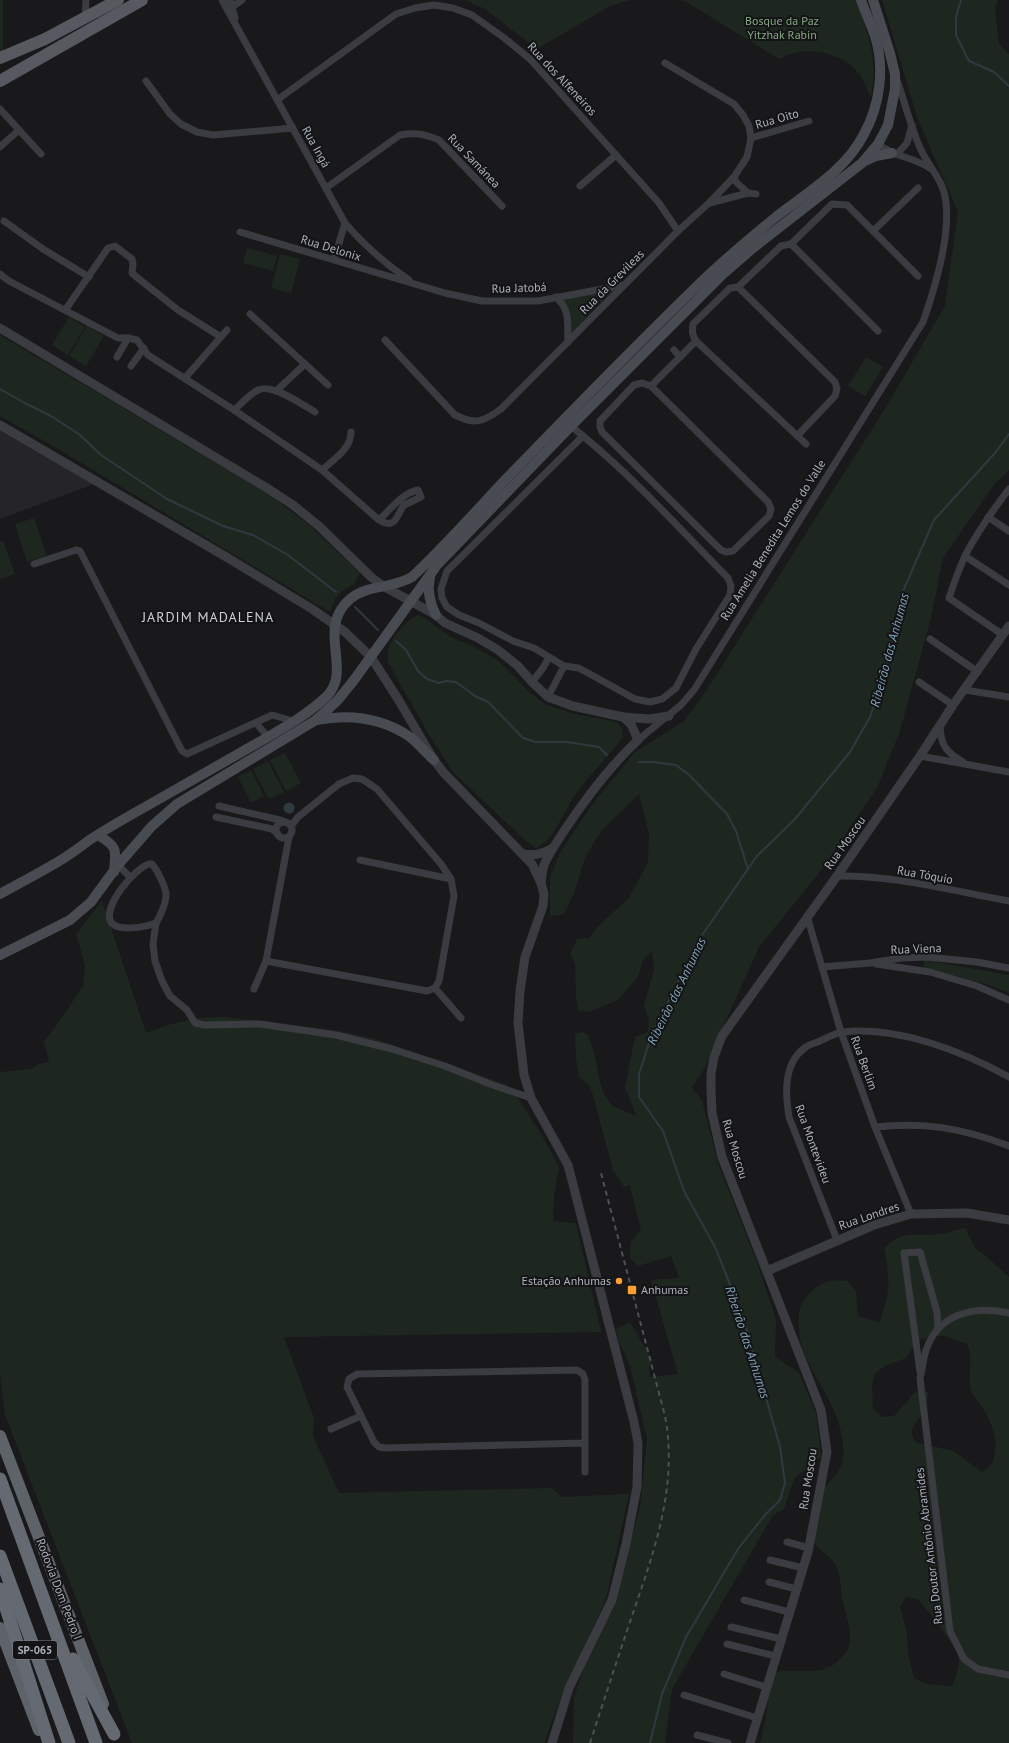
<svg xmlns="http://www.w3.org/2000/svg" width="1009" height="1743" font-family="'PT Sans',sans-serif">
<style>
.built{fill:#252528}
.green{fill:#1e271f;fill-rule:evenodd}
.water{fill:#2e3a40}
.lines{fill:none;stroke-linecap:round;stroke-linejoin:round}
.stream{stroke:#2e3a40;stroke-width:2}
.minor{stroke:#3a3c41;stroke-width:7}
.tertiary{stroke:#3a3c41;stroke-width:9}
.secondary{stroke:#484b51;stroke-width:10}
.primary{stroke:#565960;stroke-width:12}
.trunk{stroke:#5e6269;stroke-width:12}
.motorway{stroke:#656a72;stroke-width:13}
.rail{stroke:#4d5056;stroke-width:2;stroke-dasharray:5 4;stroke-linecap:butt}
.poi-dot{fill:#fb9f32;stroke:#141416;stroke-width:1.5}
.labels{text-anchor:middle;stroke-width:4;stroke-linejoin:round;paint-order:stroke}
.shield{fill:#141416;stroke:#7e838a;stroke-width:1}
.shield-label{font-size:11px;font-weight:bold;fill:#abb2bb}
.park-label{font-size:12px;fill:#83a781;stroke:#141416}
.street-label{font-size:12px;fill:#abb2bb;stroke:#141416}
.poi-label{font-size:12px;fill:#abb2bb;stroke:#141416;text-anchor:end}
.water-label{font-size:13px;font-style:italic;fill:#81a4b8;stroke:#141416}
.quarter-label{font-size:14px;letter-spacing:1px;fill:#ccd0d7;stroke:#141416}
</style>
<rect width="100%" height="100%" fill="#19191b"/>
<path class="built" d="M0 430 94 484 0 519Z"/>
<g class="green">
<rect x="0" y="0" width="3" height="53"/>
<path d="M465 0H630L610 6 537 49 485 9Z"/>
<path d="M680 0H856C869 35 878 59 871 97 866 86 862 75 853 67 839 54 813 48 794 53 789 54 784 57 779 59L688 3Z"/>
<path d="M882 0H998L995 10 999 44 1009 54V470L995 483 943 558 931 618 900 731 877 788 819 873 759 947 703 1071 692 1087 702 1101 719 1166 756 1260 776 1319 775 1357 799 1373 816 1413 821 1457 794 1479 784 1509 773 1515 672 1689 665 1743H573L574 1698 584 1667 615 1603 640 1507 647 1439 630 1366 618 1340 616 1329 630 1322 653 1361 649 1368 650 1377 678 1374 651 1280 679 1278 671 1256 638 1266 630 1258 631 1242 641 1230 630 1185 624 1187 613 1170 593 1095 589 1085 579 1077 576 1059 575 1034 582 1032 588 1035 594 1052 600 1082 604 1095 613 1106 636 1116 625 1087 635 1037 648 1032 649 1020 644 1006 654 969 652 950 643 961 638 977 618 1000 589 1012 578 1010 576 998 575 963 570 954 577 939 589 938 597 927 629 898 648 862 649 834 639 794 601 831 585 858 574 893 564 914 550 916V876L561 851 591 806 634 753 684 721 706 691 886 407 945 306 958 212 917 117Z"/>
<path d="M247 248 277 256 273 271 243 263Z"/>
<path d="M280 254 300 259 291 293 271 288Z"/>
<path d="M617 289 570 336C570 323 571 309 562 299Z"/>
<path d="M69 317 85 327 68 355 52 345Z"/>
<path d="M87 326 104 336 86 366 69 356Z"/>
<path d="M0 335 270 495 310 526 360 573 354 584 343 590 335 599 330 612 53 446 0 416Z"/>
<path d="M866 357 883 367 865 396 848 386Z"/>
<path d="M34 518 47 556 27 562 15 524Z"/>
<path d="M3 541 15 574 0 579V542Z"/>
<path d="M418 615 425 618 449 636 474 647 496 659 514 676 529 692 545 704 574 714 617 722 622 728 623 737C606 760 583 780 569 805 560 820 553 841 536 848L526 841 453 772 428 733 388 662C388 658 387 652 388 649 393 636 406 620 418 615Z"/>
<path d="M285 753 301 783 286 791 270 760Z"/>
<path d="M268 761 284 792 269 799 253 769Z"/>
<path d="M251 770 264 796 251 803 238 777Z"/>
<path d="M102 901 146 1033 168 1025 196 1018 225 1017 340 1031 376 1039 507 1085 518 1098 543 1137 559 1168 554 1195 553 1221 576 1223 601 1332 284 1337 314 1418 313 1436 339 1493 551 1488 562 1497 629 1494 606 1599 561 1697 544 1743H132L5 1415 0 1374V1072L31 1069 39 1064 49 1062 44 1041 54 1029 83 986 85 965 76 934Z"/>
<path d="M925 960 1009 975V993L989 985 923 967Z"/>
<path d="M965 1228 976 1249 988 1258 1009 1277V1743H760L766 1717 770 1677C774 1675 777 1672 781 1671 785 1670 791 1671 796 1671 819 1671 831 1672 846 1652 856 1638 845 1613 842 1599 840 1587 842 1572 833 1561 826 1552 813 1548 811 1534 810 1530 818 1500 819 1496 825 1483 842 1474 843 1458 845 1439 838 1417 829 1400 816 1373 798 1355 799 1323 799 1307 801 1302 812 1291 823 1281 834 1279 848 1281L856 1292 858 1316 879 1322C891 1296 890 1275 884 1248 905 1228 917 1237 941 1234 948 1233 957 1229 965 1228ZM933 1336H945L967 1344C974 1361 967 1375 971 1390 973 1397 979 1402 983 1408 994 1425 1005 1460 982 1472L953 1451 915 1442 911 1432C918 1415 928 1414 928 1392L916 1391 894 1416 883 1417 873 1409 872 1385 875 1373 885 1366 906 1358 912 1348 920 1340ZM906 1597C910 1598 915 1598 918 1600 923 1603 955 1646 957 1652 961 1663 957 1675 952 1686L926 1684 914 1678 908 1655 907 1633 900 1607Z"/>
</g>
<circle class="water" cx="289" cy="808" r="5.5"/>
<g class="lines">
<g class="stream">
<path d="M961 0 956 17V35L969 61 994 72 1009 86"/>
<path d="M0 389 25 403 51 416 80 435 101 455 167 499 223 526 253 535 288 555 336 592"/>
<path d="M355 607 378 630"/>
<path d="M396 641 406 650 418 671 427 679 439 683 446 681 456 682 475 696 488 702 523 738 536 742H567L599 747 607 755"/>
<path d="M639 762H653L676 765 689 775 727 814 736 831 748 869"/>
<path d="M650 1743 662 1694 686 1637 738 1549 764 1516 780 1500 785 1483 780 1447 744 1320 716 1249 684 1191 663 1131 639 1097V1074L651 1037 698 941 757 856 795 819 850 752 870 717 885 673 900 598 934 520 995 453 1009 434"/>
</g>
<g class="minor">
<path d="M222 0 345 223C364 245 384 263 409 280"/>
<path d="M230 0 235 18"/>
<path d="M229 9 242 0"/>
<path d="M85 19 86 0"/>
<path d="M146 81 170 114 181 124 197 132 213 135 293 128"/>
<path d="M277 100 396 14 415 8 434 5 453 8 472 15 503 37 530 59 659 203 678 231"/>
<path d="M0 109 41 154"/>
<path d="M751 138 809 121"/>
<path d="M878 144C893 157 915 157 931 169"/>
<path d="M0 147 19 130"/>
<path d="M897 154 907 143 912 125"/>
<path d="M734 177 736 182 748 193"/>
<path d="M580 186 616 155"/>
<path d="M326 188 400 135C416 132 424 134 439 140L502 206"/>
<path d="M710 203 748 193 756 194"/>
<path d="M4 221 43 249 89 277"/>
<path d="M873 231 918 188"/>
<path d="M240 232 445 293 482 301H538L624 285"/>
<path d="M791 244 878 331"/>
<path d="M334 260 345 223"/>
<path d="M0 274 9 281 118 338H128L137 340 148 355 234 410 322 470 379 520C396 530 396 516 404 505L421 497 418 490C402 493 390 510 379 520"/>
<path d="M738 287 781 246 791 244 832 204 847 205 918 276"/>
<path d="M556 297C571 311 567 323 568 342"/>
<path d="M66 309 108 248 115 246 132 259 133 264 132 273 134 275 178 310 221 337"/>
<path d="M250 314 305 364 276 391"/>
<path d="M385 340 455 415C475 425 483 422 501 409L678 231 709 203 734 177 747 157 751 138 749 126 743 115 734 104 665 63"/>
<path d="M674 350 680 357"/>
<path d="M117 357 128 338"/>
<path d="M305 364 328 385"/>
<path d="M131 366 144 348"/>
<path d="M185 378 227 330"/>
<path d="M642 383 651 386 768 502 771 509 769 516 733 551 726 552 721 550 602 432 600 427V421L634 385Z"/>
<path d="M651 386 696 341"/>
<path d="M234 410C242 403 250 394 258 390 272 383 303 405 315 412"/>
<path d="M571 426 583 436"/>
<path d="M583 436C635 479 681 530 728 578L731 586 730 595 696 649 676 688 662 699 650 702 635 699 579 668 564 666 534 648 513 641 479 623 459 615 447 607 442 598 441 589 447 571Z"/>
<path d="M797 436 835 396 837 389 835 382 738 287 730 288 693 324C692 331 692 335 696 341L806 444"/>
<path d="M322 470C334 459 351 449 351 432"/>
<path d="M988 517 1009 531"/>
<path d="M965 556 1009 585"/>
<path d="M34 564 76 550 80 551 182 751 187 754 272 715 293 721"/>
<path d="M1003 635 949 598C954 583 959 568 966 554 978 531 993 510 1009 489"/>
<path d="M930 639 978 672"/>
<path d="M532 682 543 668 549 657"/>
<path d="M919 682 953 705"/>
<path d="M965 690 1009 697"/>
<path d="M548 697 564 666"/>
<path d="M256 723 268 737"/>
<path d="M940 726C941 746 946 752 963 762"/>
<path d="M638 740 681 705 694 690 923 322C935 288 950 237 946 202 944 181 929 167 921 150 911 128 905 103 897 80"/>
<path d="M920 756 1009 772"/>
<path d="M219 806 280 820 287 823"/>
<path d="M216 817 272 829 278 834"/>
<circle cx="284" cy="830" r="8"/>
<path d="M289 837 266 961 427 991 435 988 439 981 454 896 451 879 441 864 377 789 362 779 353 778 339 784 298 817 291 826"/>
<path d="M360 860 451 879"/>
<path d="M149 864H152C158 871 164 884 166 893 167 901 160 917 156 923 146 927 114 933 110 920 105 904 134 869 149 864Z"/>
<path d="M118 865 130 877"/>
<path d="M837 876C894 875 953 891 1009 901"/>
<path d="M807 916 841 1032 875 1127 911 1214"/>
<path d="M156 923 153 944 155 961 162 981 170 996 187 1010 195 1023 204 1025 260 1024 336 1035 392 1049 445 1066 490 1084 531 1098"/>
<path d="M876 964 930 972 977 986 1009 1000"/>
<path d="M822 967 870 963 901 958 927 957 977 962 1009 968"/>
<path d="M435 988 461 1018"/>
<path d="M254 989 266 961"/>
<path d="M875 1127C926 1122 962 1128 1009 1146"/>
<path d="M837 1240 789 1117C785 1094 783 1062 806 1047 810 1044 816 1043 820 1041 827 1038 835 1033 843 1032 898 1026 962 1051 1009 1077"/>
<path d="M1009 1313C977 1306 942 1312 928 1345 923 1355 923 1368 920 1378L950 1631 964 1659 978 1669 1009 1675"/>
<path d="M920 1372 904 1253 920 1252 937 1312 938 1327"/>
<path d="M331 1429 361 1416"/>
<path d="M585 1443 385 1448 379 1447 374 1442 347 1387 349 1379 357 1374 577 1370 583 1374 585 1380V1472"/>
<path d="M787 1542 809 1548"/>
<path d="M770 1560 803 1568"/>
<path d="M769 1582 796 1589"/>
<path d="M744 1600 789 1612"/>
<path d="M731 1627 781 1639"/>
<path d="M727 1644 775 1656"/>
<path d="M724 1674 766 1687"/>
<path d="M684 1695 757 1718"/>
<path d="M697 1735 728 1743"/>
</g>
<g class="tertiary">
<path d="M0 328 267 488 293 505 320 527 371 577 383 586 436 615 445 623 478 638 498 650 518 666 532 682 548 697 573 706 623 717 631 724 638 740C609 767 586 798 564 831 557 842 549 853 544 865 542 871 542 877 541 883"/>
<path d="M0 425 228 558 312 609 345 632 371 657 398 699 434 760 444 773 532 864 541 883 544 894 543 906 525 957 520 991 518 1023 524 1075 531 1098 568 1165 634 1422 638 1443 637 1487 626 1544 612 1600 569 1688 552 1743"/>
<path d="M623 717 649 719 669 716"/>
<path d="M523 854C535 856 542 854 553 848"/>
<path d="M767 1271 874 1225 911 1214 967 1213 1009 1220"/>
<path d="M750 1743 808 1552 827 1452 821 1410 722 1157 712 1113 711 1090V1074L714 1057 722 1036 837 876 920 756 953 705 1009 626"/>
</g>
<g class="secondary">
<path d="M865 161 876 156 892 153"/>
<path d="M430 577C427 591 429 602 436 615"/>
<path d="M316 720C349 714 381 717 410 737 419 744 426 753 434 760"/>
<path d="M98 835C118 847 116 849 114 872"/>
<path d="M0 894C20 883 41 872 61 860 71 854 81 846 91 839 108 828 127 817 145 807 184 785 223 763 261 741 283 728 307 715 326 697 354 670 315 629 350 599 368 584 392 589 412 577 445 546 475 512 506 479 568 415 631 350 695 288 721 262 749 239 777 216 808 192 846 170 864 134 880 105 885 68 875 36 871 24 865 12 861 0"/>
<path d="M0 955 70 920 91 902 118 865 152 826 177 804 316 720 337 701 354 680 437 565 571 426 722 275 753 248 862 163 878 144 888 125 895 89V74L890 53 873 0"/>
</g>
<g class="primary">
<path d="M0 58 45 39 118 0"/>
<path d="M0 81 142 0"/>
</g>
<g class="trunk">
<path d="M0 1436 103 1704"/>
<path d="M0 1628 39 1730"/>
</g>
<g class="motorway">
<path d="M0 1479 96 1743"/>
<path d="M0 1556 69 1743"/>
<path d="M0 1589 49 1743"/>
<path d="M73 1659 114 1734"/>
</g>
<path class="rail" d="M590 1743C604 1700 618 1657 633 1613 655 1549 678 1485 665 1416L601 1173"/>
</g>
<g class="poi-dot">
<circle cx="619" cy="1281" r="4"/>
<rect x="627" y="1285" width="10" height="10" rx="2"/>
</g>
<g class="labels">
<rect class="shield" x="13" y="1641" width="44" height="18" rx="3"/>
<g class="shield-label">
<text x="35" y="1654">SP-065</text>
</g>
<g class="park-label">
<text x="782" y="25">Bosque da Paz<tspan x="782" dy="14">Yitzhak Rabin</tspan></text>
</g>
<g class="street-label">
<text transform="translate(562 79) rotate(47)" y="4">Rua dos Alfeneiros</text>
<text transform="translate(777 119) rotate(-16)" y="4">Rua Oito</text>
<text transform="translate(316 147) rotate(61)" y="4">Rua Ingá</text>
<text transform="translate(474 161) rotate(46)" y="4">Rua Samánea</text>
<text transform="translate(331 248) rotate(17)" y="4">Rua Delonix</text>
<text transform="translate(612 282) rotate(-45)" y="4">Rua da Grevileas</text>
<text transform="translate(519 288) rotate(-2)" y="4">Rua Jatobá</text>
<text transform="translate(773 540) rotate(-58)" y="4">Rua Amelia Benedita Lemos do Valle</text>
<text transform="translate(845 843) rotate(-55)" y="4">Rua Moscou</text>
<text transform="translate(925 875) rotate(10)" y="4">Rua Tóquio</text>
<text transform="translate(916 949) rotate(-2)" y="4">Rua Viena</text>
<text transform="translate(864 1063) rotate(70)" y="4">Rua Berlim</text>
<text transform="translate(813 1144) rotate(70)" y="4">Rua Montevideu</text>
<text transform="translate(735 1149) rotate(73)" y="4">Rua Moscou</text>
<text transform="translate(869 1216) rotate(-19)" y="4">Rua Londres</text>
<text transform="translate(808 1479) rotate(-81)" y="4">Rua Moscou</text>
<text transform="translate(929 1546) rotate(-97)" y="4">Rua Doutor Antônio Abramides</text>
<text transform="translate(59 1589) rotate(69)" y="4">Rodovia Dom Pedro I</text>
</g>
<g class="poi-label">
<text x="611" y="1285">Estação Anhumas</text>
<text x="641" y="1294" text-anchor="start">Anhumas</text>
</g>
<g class="water-label">
<text transform="translate(889 650) rotate(-75)" y="5">Ribeirão das Anhumas</text>
<text transform="translate(676 991) rotate(-64)" y="5">Ribeirão das Anhumas</text>
<text transform="translate(748 1342) rotate(72)" y="5">Ribeirão das Anhumas</text>
</g>
<g class="quarter-label">
<text x="208" y="622">JARDIM MADALENA</text>
</g>
</g>
</svg>
